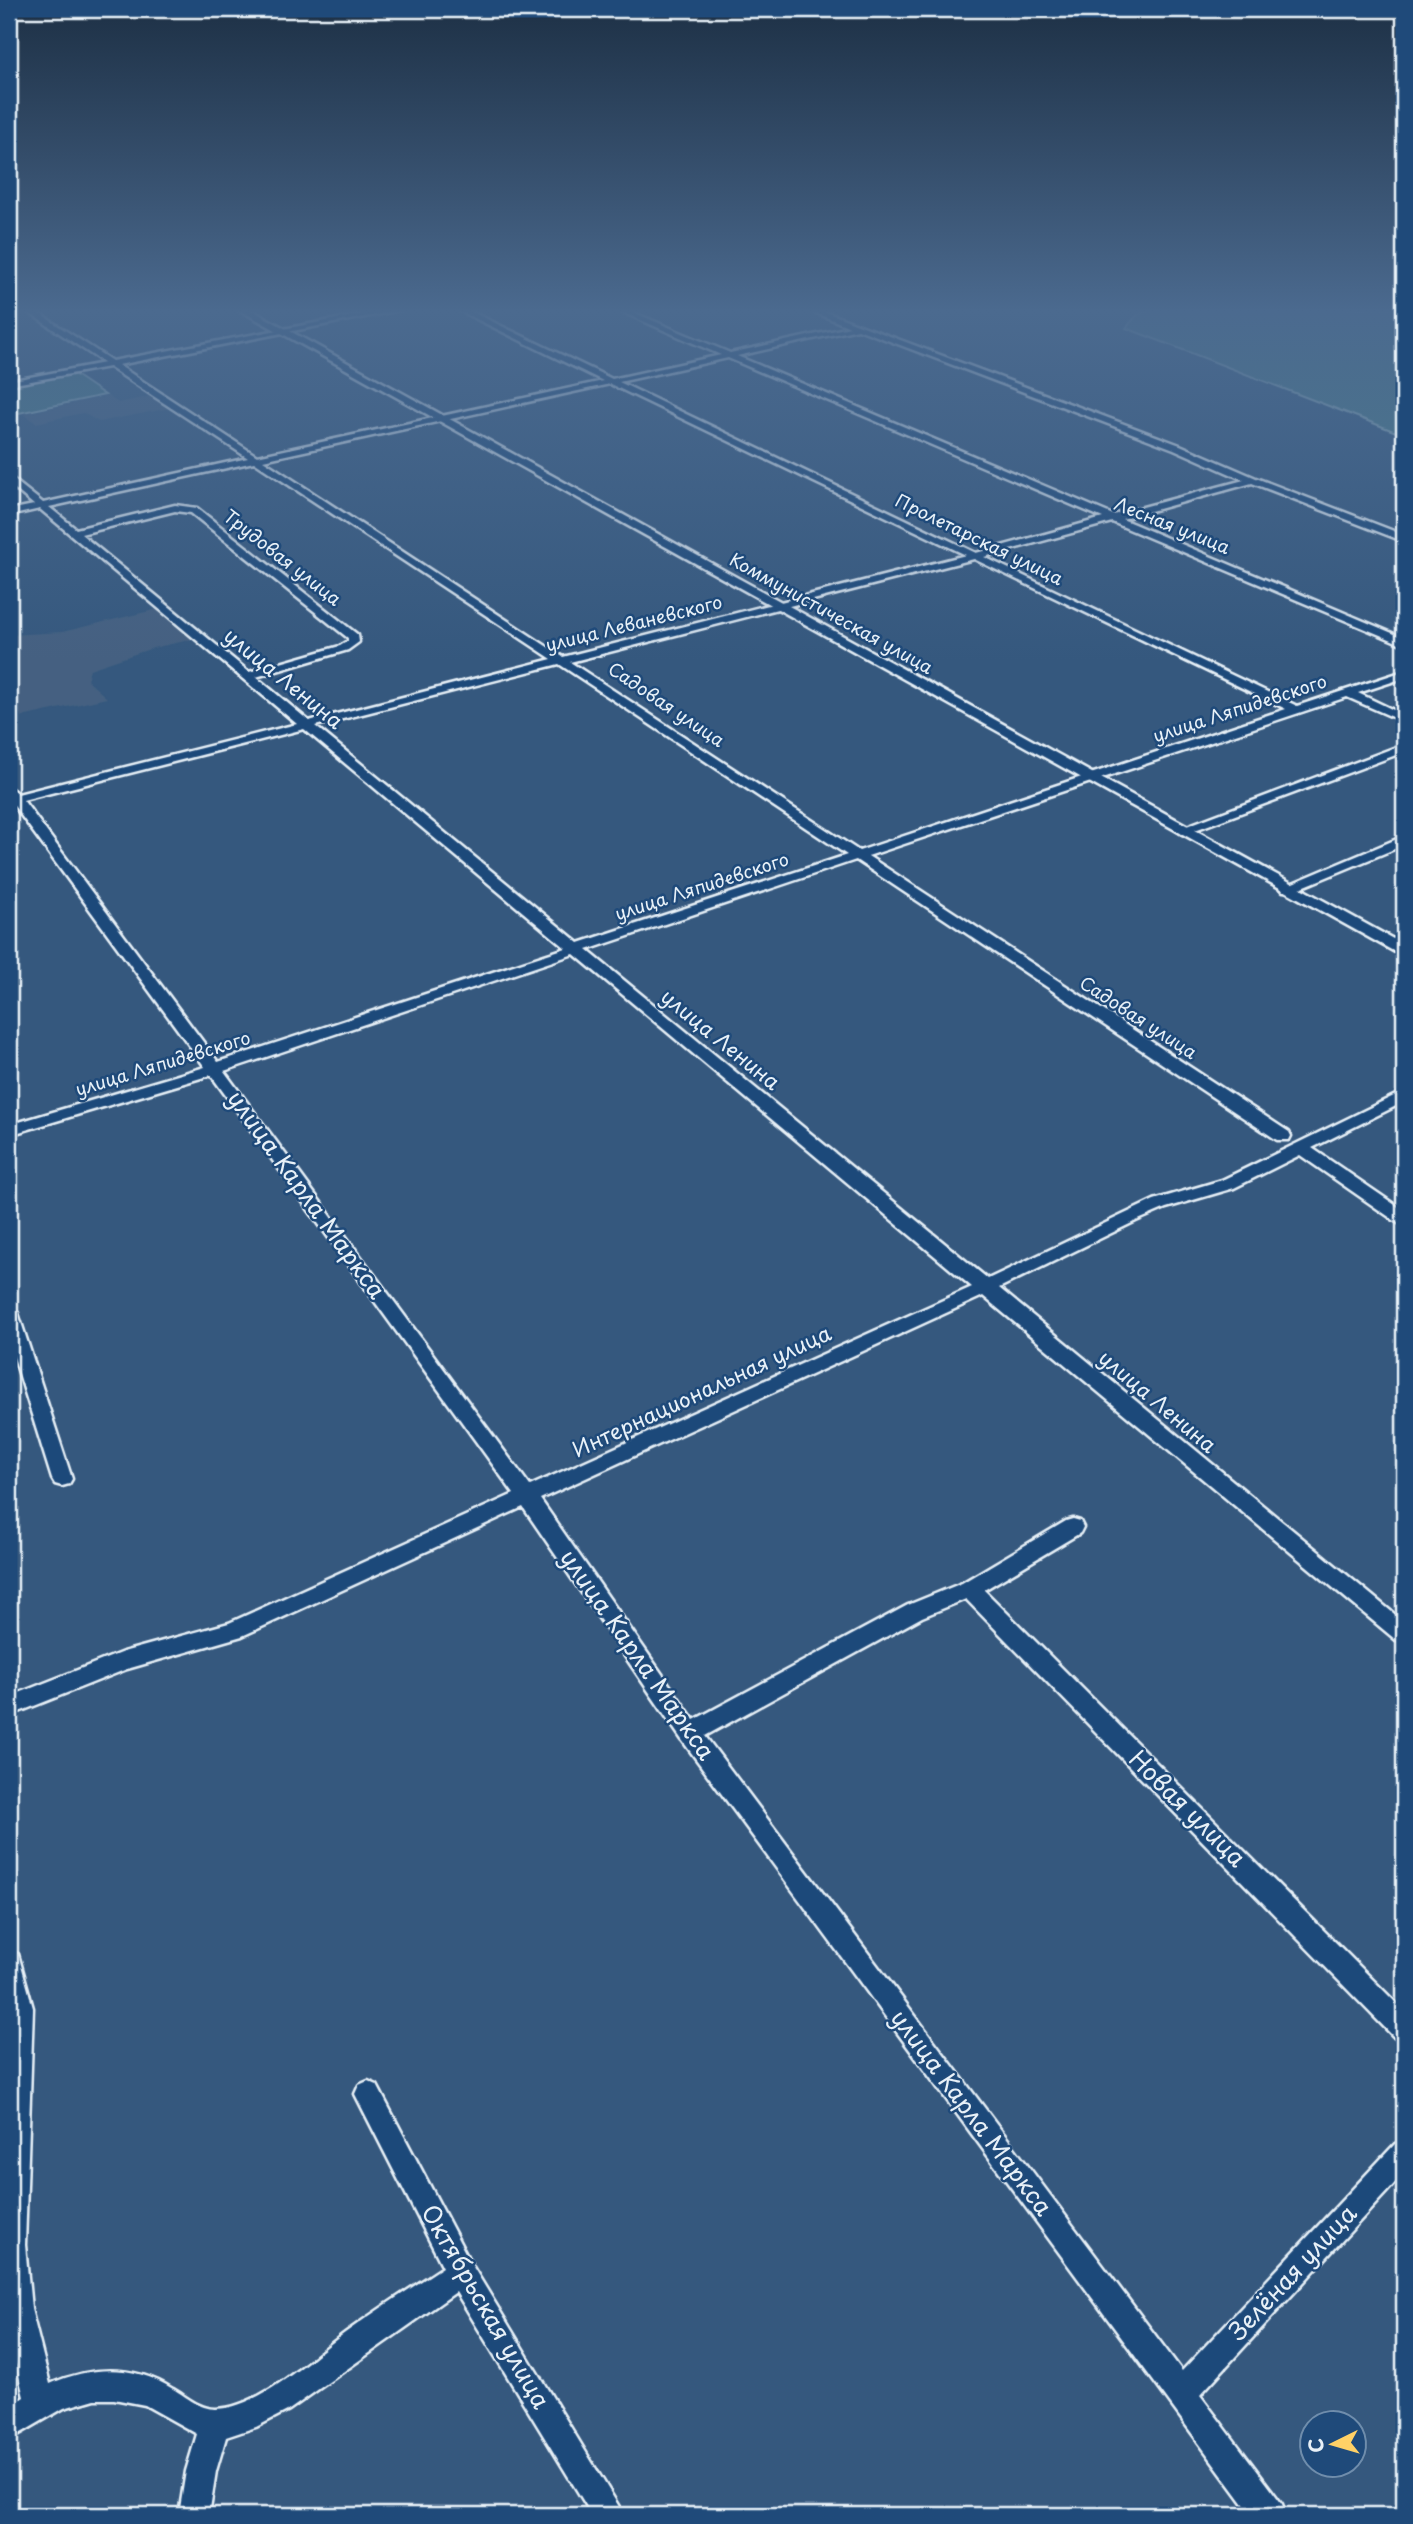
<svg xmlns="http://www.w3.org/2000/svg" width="1413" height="2524" font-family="'Playpen Sans',sans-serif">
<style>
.built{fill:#446181}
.green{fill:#4a7d89;stroke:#99b7c0;stroke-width:2}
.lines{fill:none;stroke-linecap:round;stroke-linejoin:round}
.minor-casing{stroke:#e8f1f8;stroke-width:5}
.tertiary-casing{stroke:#e8f1f8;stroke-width:5}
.minor{fill:#1f4a7a;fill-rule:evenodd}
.tertiary{fill:#1f4a7a;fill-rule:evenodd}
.labels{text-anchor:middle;stroke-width:5;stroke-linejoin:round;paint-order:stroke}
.far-street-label{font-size:18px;fill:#e8f1f8;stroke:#1f4a7a}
.street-label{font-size:21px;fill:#e8f1f8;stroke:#1f4a7a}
.near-street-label{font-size:24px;fill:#e8f1f8;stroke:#1f4a7a}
</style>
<rect width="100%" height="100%" fill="#35587e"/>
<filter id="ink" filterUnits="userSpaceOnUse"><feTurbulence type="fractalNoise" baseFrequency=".0143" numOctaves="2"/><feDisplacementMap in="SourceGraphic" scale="14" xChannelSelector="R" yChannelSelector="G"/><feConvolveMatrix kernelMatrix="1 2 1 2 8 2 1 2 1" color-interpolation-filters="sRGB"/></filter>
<g filter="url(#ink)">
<g class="built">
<path d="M108 396 118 403 152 396 171 408 99 422 83 413 36 423 23 414Z"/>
<path d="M158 609 194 639 153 648 90 669 87 680 107 698 22 717 9 699V635L62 632Z"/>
</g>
<g class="green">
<path d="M1156 308H1404V435L1126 328 1137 315Z"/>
<path d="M71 372 105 395 9 415V384Z"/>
</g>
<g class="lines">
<g class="minor-casing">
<g id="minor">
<path d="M22 308H31L112 361 395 308H411L118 365 257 456 603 381 454 308H464L612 379 721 355 613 308H623L730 353 850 327 804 308H815L1180 445 1256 478 1404 535V541L1400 540 1252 483 1122 519 1404 638V645L1112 522 984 557 1297 706 1404 671V678L1358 693 1404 715V722L1347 697 868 856 1289 1132 1291 1136 1289 1140H1277L856 860 587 950 988 1279 1154 1200 1222 1180 1404 1091V1102L1312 1148 1404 1211V1224L1398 1223 1300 1155 1234 1188 1166 1208 1136 1221 999 1288 1404 1622V1643L1396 1640 983 1296 540 1499 694 1720 908 1605 962 1583 1066 1521 1073 1519 1080 1521 1083 1527 1080 1533 984 1590 1404 2011V2041L1395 2038 966 1599 922 1617 705 1736 1182 2371 1395 2144 1404 2140V2173L1200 2395 1282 2504 1286 2515H1252L682 1740 523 1507 242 1636 127 1669 9 1716V1697L123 1652 229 1623 514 1494 211 1075 9 1135V1125L205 1067 12 803 9 804V787L18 794 297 724 40 509 9 516V510L34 505 9 484V476L43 503 248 458 109 367 9 385V381L104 363ZM858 329 1174 449 1244 480 1113 515 737 356ZM728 358 1103 518 976 553 619 382ZM610 384 966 555 563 657 263 460ZM254 462 552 659 309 721 256 677 348 650 359 642 358 635 197 508 175 505 76 529 49 507ZM175 511 191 513 348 638V641L340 646 249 672 81 534ZM974 559 1286 709 859 851 570 662ZM559 664 847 855 579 943 315 726ZM304 729 566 948 218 1062 23 800ZM574 954 972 1287 530 1486 224 1071Z"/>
<path d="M1404 744V752L1187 833 1182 834 1176 830Z"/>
<path d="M1404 836V845L1293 891H1283L1281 888Z"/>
<path d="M9 1307 18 1313 72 1479 69 1484 62 1486 55 1484 52 1479 9 1341Z"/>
<path d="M9 1950 18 1954 33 2008 25 2245 31 2309 50 2384C92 2366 133 2364 173 2389 187 2397 199 2409 216 2409 260 2408 311 2358 345 2333 377 2310 410 2289 443 2267L355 2094 359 2085 368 2081 377 2085 470 2262 624 2515H592L456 2292 289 2410 256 2427 226 2437 216 2471 209 2515H179L186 2471 197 2434 145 2405 114 2399H95L64 2408 9 2440V2407L24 2397 9 2334Z"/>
</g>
</g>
<g class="tertiary-casing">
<path id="tertiary" d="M236 308H248L1404 945V957Z"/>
</g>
<use href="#minor" class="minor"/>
<use href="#tertiary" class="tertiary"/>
</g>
</g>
<linearGradient id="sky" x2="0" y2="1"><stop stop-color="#1d3045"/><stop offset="0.47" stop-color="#4b6a8f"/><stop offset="1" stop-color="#4b6a8f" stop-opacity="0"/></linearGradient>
<rect width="1413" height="661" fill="url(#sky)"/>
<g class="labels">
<g class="far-street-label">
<text transform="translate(1172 526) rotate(22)" y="6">Лесная улица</text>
<text transform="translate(979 540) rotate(26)" y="6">Пролетарская улица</text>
<text transform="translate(282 558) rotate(38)" y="6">Трудовая улица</text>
<text transform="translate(831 614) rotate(29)" y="6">Коммунистическая улица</text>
<text transform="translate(634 624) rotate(-14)" y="6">улица Леваневского</text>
<text transform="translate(666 705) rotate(34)" y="6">Садовая улица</text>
<text transform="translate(1240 709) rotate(-18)" y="6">улица Ляпидевского</text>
<text transform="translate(702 887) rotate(-18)" y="6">улица Ляпидевского</text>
<text transform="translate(1138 1018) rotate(33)" y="6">Садовая улица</text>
<text transform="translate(163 1064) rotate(-17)" y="6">улица Ляпидевского</text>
</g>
<g class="street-label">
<text transform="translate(283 679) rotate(39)" y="7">улица Ленина</text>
<text transform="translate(720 1040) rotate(39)" y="7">улица Ленина</text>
<text transform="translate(702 1392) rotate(-25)" y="7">Интернациональная улица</text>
<text transform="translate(1157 1402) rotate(40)" y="7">улица Ленина</text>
</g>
<g class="near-street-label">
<text transform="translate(306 1195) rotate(54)" y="8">улица Карла Маркса</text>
<text transform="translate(637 1655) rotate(55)" y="8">улица Карла Маркса</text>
<text transform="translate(1187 1809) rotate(45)" y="8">Новая улица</text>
<text transform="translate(971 2113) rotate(53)" y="8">улица Карла Маркса</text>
<text transform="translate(1293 2273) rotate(-47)" y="8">Зелёная улица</text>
<text transform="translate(485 2307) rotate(60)" y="8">Октябрьская улица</text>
</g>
</g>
<rect width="1413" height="2524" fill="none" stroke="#1f4a7a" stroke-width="35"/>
<rect x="18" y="18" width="1378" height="2489" fill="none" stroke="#e8f1f8" stroke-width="2.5" filter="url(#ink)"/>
<g transform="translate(1333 2444) rotate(265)"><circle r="33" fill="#1f4a7a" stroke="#6f8dac" stroke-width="2"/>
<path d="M0-5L12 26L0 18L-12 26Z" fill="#ffd166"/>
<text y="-10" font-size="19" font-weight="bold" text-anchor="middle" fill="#e8f1f8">С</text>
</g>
</svg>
